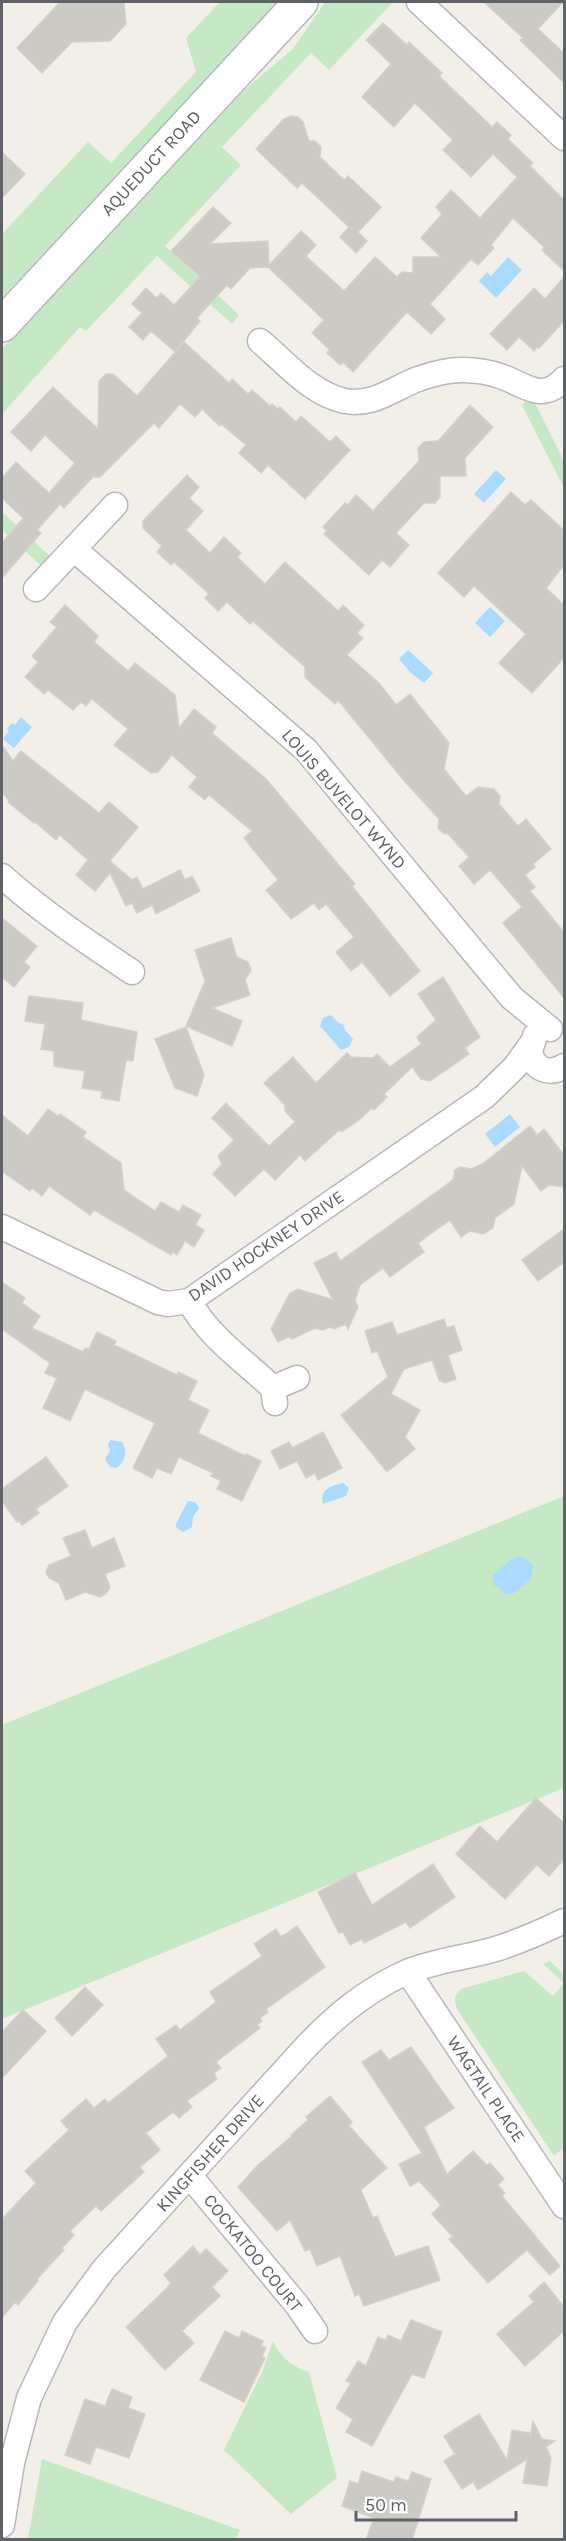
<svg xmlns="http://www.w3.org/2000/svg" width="566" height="2541" font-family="Karla,sans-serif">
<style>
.green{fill:#c5e8c5}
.water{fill:#aadaff}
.building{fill:#cccac5;stroke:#d6d1c6;stroke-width:1.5}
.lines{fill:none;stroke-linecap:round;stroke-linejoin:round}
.minor-casing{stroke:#b5b8bc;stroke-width:27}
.secondary-casing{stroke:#b6babf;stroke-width:36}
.minor{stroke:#fff;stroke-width:24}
.secondary{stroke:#fff;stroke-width:33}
.labels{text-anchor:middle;stroke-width:6;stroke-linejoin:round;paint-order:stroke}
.street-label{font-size:18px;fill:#5f6368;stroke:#fff}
</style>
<rect width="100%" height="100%" fill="#f1efe8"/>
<g class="green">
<path d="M220 2H278L2 303V234L88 142 111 163 196 72 186 38Z"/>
<path d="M325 2H393L329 70 311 53 222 147 241 165 165 246 239 315 232 324 157 256 86 331 80 327 2 414V349L218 112 293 49Z"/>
<path d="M529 398 533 399 564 461V488L522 405Z"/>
<path d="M2 512 54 560 45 569 2 530Z"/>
<path d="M564 1496V1788L2 2019V1725Z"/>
<path d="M550 1961 564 1975V2147L554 2156 457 2009C454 2000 454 1996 461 1989L524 1971 553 1996 564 1983 543 1964Z"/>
<path d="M273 2341C280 2357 292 2367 309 2372L337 2478 291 2514 224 2450 263 2370Z"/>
<path d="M42 2459 240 2530 235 2540 28 2539Z"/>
</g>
<g class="water">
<path d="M508 257 522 270 496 298 479 281 487 272 491 276Z"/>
<path d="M496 470 506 479 484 503 474 494Z"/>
<path d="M490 607 505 621 490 637 475 623Z"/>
<path d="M408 650 433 673 424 683 410 672 399 659Z"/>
<path d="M21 717 32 727 14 748 4 740V737L9 731 7 729 12 723 15 725Z"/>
<path d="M331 1015 339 1023 344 1025 345 1030 353 1039 349 1047 341 1050 320 1026 323 1018Z"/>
<path d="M510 1114 520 1127 495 1147 485 1134Z"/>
<path d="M111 1440 122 1442C128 1452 125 1461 117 1468L110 1467 105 1459 110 1451 108 1444Z"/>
<path d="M343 1483 349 1488 346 1496 323 1504C319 1490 330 1486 343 1483Z"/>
<path d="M188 1501 195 1502 199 1508 193 1517 192 1527 183 1532 176 1527V1524Z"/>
<path d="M521 1556 533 1565 531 1579 514 1593 507 1594 494 1585 492 1576 510 1560Z"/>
</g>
<g class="building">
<path d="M60 2H124L126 24 110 41 72 42 42 73 17 48Z"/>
<path d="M484 2H563L538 29 564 53V83L520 40 523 38Z"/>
<path d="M383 23 407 45 409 42 442 73 439 76 492 127 497 122 511 135 508 139 533 163 530 166 564 200V271L542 250 544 247 513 218 491 245 494 248 478 265 471 259 430 304 445 319 431 334 407 312 353 372 343 362 340 365 327 353 330 350 312 333 324 320 268 267 250 268 231 289 227 285 197 318 200 321 175 352 151 331 143 340 129 327 142 313 132 304 146 288 157 298 161 293 174 305 200 277 171 251 213 207 231 223 210 244 268 241 269 265 301 231 316 245 306 256 344 291 375 257 397 277 402 272 413 273V257H441L421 238 442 214 436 207 451 190 480 218 517 177 493 154 471 177 443 150 453 140 415 103 394 127 362 97 391 64 366 40Z"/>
<path d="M291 116 298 117 303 122 309 141H315L321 147 320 157 344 180 348 176 381 207 358 232 367 241 356 253 340 237 349 227 302 183 297 188 256 149 284 119Z"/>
<path d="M2 152 25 174 2 198Z"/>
<path d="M564 277V321L539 348 537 347 534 351 519 337 507 350 490 334 534 288 545 299Z"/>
<path d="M184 342 229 383 232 379 248 394 252 390 270 406 272 404 278 409 280 407 296 422 301 416 330 442 336 436 350 450 305 499 268 465 261 473 239 453 246 445 221 424 220 426 202 409 195 417 180 404 159 428 154 423 100 477H93L64 508 60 504 37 530 41 533 2 578V543L23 518 2 498V478L16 462 49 493 75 463 45 435 31 451 11 432 53 387 98 429 99 381 106 374H113L137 396Z"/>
<path d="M470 405 493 427 465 458 466 476H440V497L435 503H424L396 533 409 545 390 567 382 560 369 575 324 534 327 531 323 527 345 503 348 505 356 495 373 511 419 461 418 448 424 442 438 441Z"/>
<path d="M187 475 199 487 189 498 203 511 186 530 210 553 224 537 241 553 237 557 265 584 285 562 338 611 343 605 364 625 357 633 363 638 347 655 379 683 396 705 410 694 449 743 444 769 466 796 478 787 494 789 500 796 499 804 518 826 526 819 551 849 533 864 535 867 525 875 535 887 530 891 564 932V998L503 923 522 907 490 870 474 884 459 866 469 857 448 834 443 833 438 828 439 819 406 783 338 700 335 704 310 682 305 677V667L253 621 250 624 227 602 218 611 205 598 209 594 174 562 171 565 157 552 162 546 143 528V521Z"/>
<path d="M511 492 525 505 531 500 564 530V565L546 588 564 605V658L532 693 499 663 526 634 474 586 464 597 438 573Z"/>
<path d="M65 605 98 636 94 642 128 671 135 663 175 695 179 728 194 709 216 727 212 733 266 779 355 884 352 886 420 971 390 996 362 962 351 971 336 952 354 937 326 904 319 910 314 903 291 919 266 890 278 880 244 838 252 831 209 795 205 800 189 787 197 777 172 755 158 772 151 773 114 745 128 729 92 699 86 706 81 702 73 710 48 690 44 694 25 677 38 662 32 656 57 627 50 622Z"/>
<path d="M2 745 13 761 21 751 99 813 109 802 138 827 110 861 132 880 137 877 143 889 180 870 185 880 192 876 200 891 156 914 152 905 137 913 132 903 126 906 110 873 95 891 76 875 88 860 60 835 56 840 35 822 34 823 8 802 9 800 2 793Z"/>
<path d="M2 918 37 946 24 962 30 967 14 987 2 977Z"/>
<path d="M231 938 237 957 248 962 251 970 245 980 250 995 212 1008 242 1021 232 1046 186 1026 205 981 195 950Z"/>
<path d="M443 977 480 1037 465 1048 469 1054 430 1081 421 1079 412 1067 384 1094 387 1097 374 1110 372 1108 359 1120 343 1131H338L305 1161 300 1155 275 1180 264 1169 235 1196 213 1174 222 1164 218 1156 234 1140 212 1118 226 1103 269 1146 295 1122 285 1111V1105L264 1083 293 1057 316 1083 347 1053 351 1057 373 1058 377 1054 390 1067 421 1044 417 1037 436 1020 418 994Z"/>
<path d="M29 996 83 1003 81 1020 137 1032 133 1061 126 1060 119 1101 101 1098 102 1091 82 1088 85 1071 54 1066V1051L41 1049 45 1024 25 1021Z"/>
<path d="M186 1027 204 1075 197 1096 175 1088 155 1039Z"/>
<path d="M48 1109 58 1116 60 1114 86 1132 83 1137 121 1163 124 1190 155 1211 161 1202 179 1212 183 1205 201 1215 195 1225 204 1230 194 1247 185 1241 177 1255 173 1252 171 1255 94 1210 90 1215 49 1186 42 1196 32 1188 30 1191 2 1171V1115L28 1136Z"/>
<path d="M530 1126 537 1135 544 1129 564 1155V1187L549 1185 541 1191 522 1166 514 1204 495 1218 493 1228 483 1234 470 1231 461 1237 450 1220 418 1243 424 1252 390 1277 383 1268 360 1285 355 1301 358 1307 348 1329 346 1324 334 1329 329 1327 323 1330 315 1328 292 1339 290 1336 278 1342 271 1329 290 1293 298 1289 333 1300 314 1263 336 1252 340 1261 453 1180 455 1170 460 1167 472 1169 485 1162Z"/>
<path d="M564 1229V1262L538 1281 522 1260Z"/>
<path d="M2 1282 25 1298 22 1303 40 1316 32 1328 83 1352 85 1348 89 1349 97 1332 116 1341 114 1345 177 1375 178 1372 197 1381 188 1400 209 1410 198 1433 245 1456 246 1454 261 1461 242 1501 217 1489 221 1481 211 1476 213 1473 179 1457 171 1474 157 1468 152 1478 133 1468 155 1423 85 1389 70 1421 43 1408 57 1378 45 1373 50 1363 2 1329Z"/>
<path d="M444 1319 447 1328 454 1326 462 1350 448 1355 456 1379 445 1383 439 1380 432 1360 404 1369 391 1394 420 1410 405 1437 415 1449 387 1472 341 1415 388 1377 377 1351 372 1353 365 1331 392 1322 397 1335Z"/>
<path d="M323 1432 342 1468 318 1480 315 1473 306 1478 297 1461 280 1469 271 1451 289 1442 292 1448Z"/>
<path d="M46 1457 68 1486 36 1509 39 1513 22 1525 19 1520 17 1522 2 1501V1489Z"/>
<path d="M85 1530 92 1548 114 1538 125 1566 105 1574 110 1587 106 1594 100 1597 85 1592 66 1600 59 1583 49 1578 46 1572 49 1565 71 1556 63 1538Z"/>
<path d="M536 1798 564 1823V1859L549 1876 537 1865 505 1899 456 1854 480 1826 497 1842Z"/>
<path d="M433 1864 455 1897 410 1928 406 1922 364 1943 362 1939 350 1945 343 1932 339 1933 318 1892 355 1873 372 1905Z"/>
<path d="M297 1926 325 1967 266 2009 268 2012 260 2018 262 2021 257 2025 260 2028 216 2062 221 2068 214 2073 217 2079 187 2101 192 2107 179 2118 173 2112 146 2133 160 2150 140 2167 144 2172 101 2211 96 2206 70 2231 74 2235 62 2248 64 2250 37 2279 38 2281 18 2305 15 2302 2 2318V2219L36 2183 25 2171 69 2130 61 2121 86 2099 94 2108 105 2099 108 2103 168 2056 156 2039 176 2025 180 2030 216 2002 210 1992 262 1956 254 1944 276 1929 281 1937Z"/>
<path d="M85 1987 103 2005 72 2036 55 2018Z"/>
<path d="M23 2010 46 2031 2 2078V2032Z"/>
<path d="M411 2047 454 2108 424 2127 447 2174 473 2151 487 2165 490 2163 504 2179 498 2185 505 2193 502 2196 560 2266 550 2275 527 2250 488 2283 449 2239 453 2237 432 2214 441 2205 419 2181 410 2186 399 2164 422 2153 362 2062 381 2050 389 2060Z"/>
<path d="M330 2096 352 2122 349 2126 387 2168 361 2190 373 2218 377 2216 395 2257 428 2246 440 2280 364 2306 359 2294 355 2296 340 2256 317 2266 310 2249 305 2251 290 2220 277 2231 238 2187 258 2165 292 2136 291 2135 308 2120 306 2117Z"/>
<path d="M193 2246 200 2255 206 2249 228 2271 212 2287 220 2296 182 2331 194 2343 165 2370 126 2327 166 2289 171 2283 164 2275Z"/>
<path d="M544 2282 564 2307V2331L525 2366 497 2334 534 2302 529 2296Z"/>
<path d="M411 2320 442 2332 424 2378 412 2374 372 2446 346 2432 353 2419 336 2408 351 2383 346 2381 358 2361 366 2366 378 2337 386 2340 388 2335 401 2341Z"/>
<path d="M225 2331 239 2338 242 2331 263 2341 261 2346 266 2348 262 2356 265 2358 244 2402 200 2380Z"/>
<path d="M112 2389 132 2397 128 2408 145 2414 129 2458 96 2447 90 2464 65 2455 85 2399 105 2406Z"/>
<path d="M479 2414 507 2460 512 2430 531 2433 530 2438 533 2421 542 2439 555 2441 546 2447 551 2458 547 2486 523 2483 527 2459 478 2490 473 2482 462 2489 444 2461 455 2454 444 2436Z"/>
<path d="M362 2471 394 2482 396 2477 408 2481 412 2472 431 2479 412 2540H366L374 2518 342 2506 350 2481 358 2484Z"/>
</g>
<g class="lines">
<g class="minor-casing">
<g id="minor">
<path d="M419 2 564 138"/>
<path d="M260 341C285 362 311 394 345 401 374 406 392 389 418 379 432 374 447 370 462 370 476 370 490 372 503 377 525 385 542 403 564 379"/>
<path d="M74 549 306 750 512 998 550 1029"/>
<path d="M36 589 115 505"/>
<path d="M2 876C42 912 87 942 132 972"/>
<path d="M535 1036 530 1051C533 1069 549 1076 564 1066"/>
<path d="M2 1227 158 1302 168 1304 189 1301 484 1097 515 1067 530 1046"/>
<path d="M189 1301C209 1337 243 1360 273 1388"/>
<path d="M275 1403 273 1388 297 1378"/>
<path d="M408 1972 564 2206"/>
<path d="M190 2176 297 2305 315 2331"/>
<path d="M2 2525 12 2463 29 2398 65 2322 104 2269 304 2049C334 2017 366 1990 407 1972 434 1961 463 1958 492 1950 517 1943 541 1932 564 1921"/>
</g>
</g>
<g class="secondary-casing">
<path id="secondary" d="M2 325 301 2"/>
</g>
<use href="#minor" class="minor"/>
<use href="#secondary" class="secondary"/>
</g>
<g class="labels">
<g class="street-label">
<text transform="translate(151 163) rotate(-47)" y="6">AQUEDUCT ROAD</text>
<text transform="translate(344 799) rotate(49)" y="6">LOUIS BUVELOT WYND</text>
<text transform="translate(266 1246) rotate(-34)" y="6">DAVID HOCKNEY DRIVE</text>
<text transform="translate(486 2089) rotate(56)" y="6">WAGTAIL PLACE</text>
<text transform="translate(210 2153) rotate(-48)" y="6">KINGFISHER DRIVE</text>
<text transform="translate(253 2253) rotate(51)" y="6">COCKATOO COURT</text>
</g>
</g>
<rect width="566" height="2541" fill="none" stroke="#5f6368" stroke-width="6"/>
<path d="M356 2511v9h160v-9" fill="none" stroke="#5f6368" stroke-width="3"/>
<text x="365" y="2511" font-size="18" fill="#5f6368" stroke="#ffffff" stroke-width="4.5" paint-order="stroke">50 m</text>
</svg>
